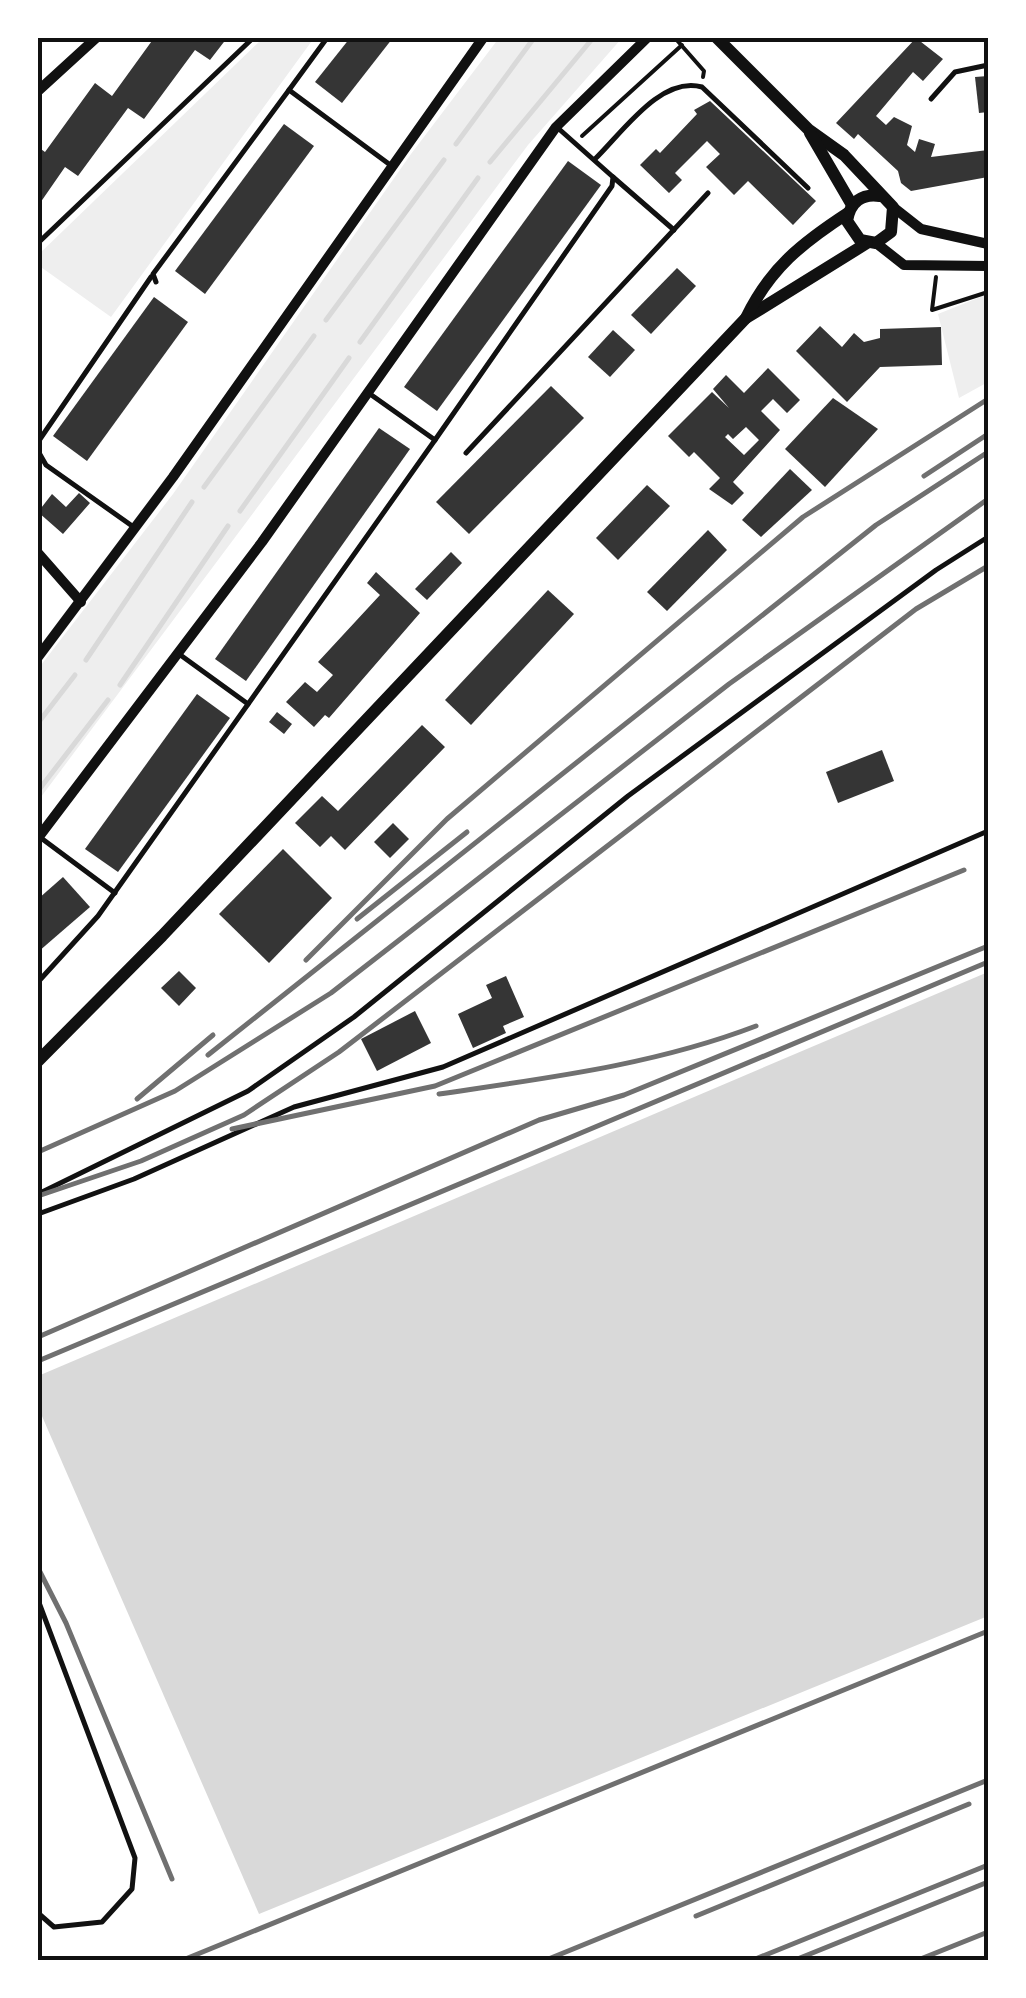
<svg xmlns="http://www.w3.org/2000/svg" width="1026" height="1998" font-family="Bitter,serif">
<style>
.green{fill:#eee}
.water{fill:#d9d9d9}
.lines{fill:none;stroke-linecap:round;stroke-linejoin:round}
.stream{stroke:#d9d9d9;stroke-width:5}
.building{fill:#353535;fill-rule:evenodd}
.path{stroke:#111;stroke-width:4}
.service{stroke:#111;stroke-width:5}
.minor{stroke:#111;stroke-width:10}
.tertiary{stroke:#111;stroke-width:12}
.rail{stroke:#707070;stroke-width:5}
.neatline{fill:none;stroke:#111;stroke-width:4}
</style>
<rect width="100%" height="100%" fill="#fff"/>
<g class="green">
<path d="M263 38H314L111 317 38 265V255Z"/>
<path d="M499 38H622L528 145 38 801V669L173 494 411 154Z"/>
<path d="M988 294V382L959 398 938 314Z"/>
</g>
<path class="water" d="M988 972V1616L259 1914 38 1407V1376Z"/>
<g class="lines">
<g class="stream">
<path d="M456 144 534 38"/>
<path d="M490 162 593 38"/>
<path d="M326 320 444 160"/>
<path d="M360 342 478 178"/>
<path d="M204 487 314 336"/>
<path d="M240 511 349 358"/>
<path d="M86 660 192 502"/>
<path d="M120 685 228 526"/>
<path d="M38 723 75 675"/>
<path d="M38 791 108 700"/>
</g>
</g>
<g class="building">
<path d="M154 38H227L210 60 195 50 144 119 128 108 78 176 65 167 38 206V147L45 152 95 83 112 96Z"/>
<path d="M350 38 392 39 342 103 315 82Z"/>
<path d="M916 38 943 59 923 81 913 72 876 116 886 125 894 117 912 126 907 145 915 152 919 139 935 144 931 157 988 150V177L911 191 901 183 898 171 858 134 854 139 836 123Z"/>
<path d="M988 76V112L979 113 975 77Z"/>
<path d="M710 101 816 201 793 225 748 181 734 195 706 167 720 154 707 141 675 173 682 180 669 193 640 165 656 149 660 153 697 114 694 110Z"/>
<path d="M284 124 314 146 205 294 175 271Z"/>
<path d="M568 161 601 185 437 411 404 387Z"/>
<path d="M677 268 696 286 651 334 631 315Z"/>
<path d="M154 297 188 322 87 461 53 436Z"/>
<path d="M820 326 842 347 854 333 864 342 880 338V329L941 327 942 365 880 367 847 402 796 351Z"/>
<path d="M613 330 635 350 610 377 588 357Z"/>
<path d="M768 368 800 400 787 413 773 399 761 411 780 430 733 482 744 493 732 505 709 489 720 478 694 452 689 457 668 436 712 392 729 408 713 389 726 375 744 393ZM746 427 759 440 744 455 725 437 728 434 733 439Z"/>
<path d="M551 386 584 418 469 534 436 502Z"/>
<path d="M833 398 878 429 825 487 785 449Z"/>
<path d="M379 428 410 449 246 681 215 659Z"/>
<path d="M790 469 812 490 761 537 742 520Z"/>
<path d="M647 485 670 506 618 560 596 538Z"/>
<path d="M79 493 90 503 63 534 38 512 52 494 66 507Z"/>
<path d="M708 530 727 550 667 611 647 592Z"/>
<path d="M451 552 462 563 427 600 415 589Z"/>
<path d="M376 572 420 613 329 718 325 715 314 727 286 702 305 682 317 692 333 675 318 662 380 595 367 583Z"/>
<path d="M548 590 574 614 471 725 445 700Z"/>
<path d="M197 694 230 718 118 872 85 849Z"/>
<path d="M277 712 292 724 284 734 269 722Z"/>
<path d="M422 725 445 747 345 850 331 836 320 847 295 823 322 796 338 811Z"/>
<path d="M882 750 894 781 838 803 826 772Z"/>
<path d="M393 823 409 839 390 858 374 842Z"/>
<path d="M283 849 332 898 269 963 219 914Z"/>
<path d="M63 877 90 907 38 952V899Z"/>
<path d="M179 971 196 988 179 1006 161 988Z"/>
<path d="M506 976 524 1017 503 1026 506 1033 473 1048 458 1014 492 998 486 985Z"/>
<path d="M415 1011 431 1043 377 1071 361 1039Z"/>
</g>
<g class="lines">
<g class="path">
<path d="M675 38 704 71 703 77"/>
<path d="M582 136 682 45"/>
<path d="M936 277 932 310 988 292"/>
</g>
<g class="service">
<path d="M289 90 327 38"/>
<path d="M931 99 955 72 988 65"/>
<path d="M595 159C622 133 661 75 702 87L808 188"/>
<path d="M613 177 674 230"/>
<path d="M38 243 253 38"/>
<path d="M156 282 153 274 289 90 393 167"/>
<path d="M370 394 435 440 612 186 613 177 559 129"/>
<path d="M38 442 151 277"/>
<path d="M38 451 46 465 135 528"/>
<path d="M466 453 708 193"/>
<path d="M179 654 248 704"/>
<path d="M41 838 115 893"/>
<path d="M38 982 98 916 435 440"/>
<path d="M38 1194 248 1091 354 1017 628 796 936 570 988 537"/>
<path d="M38 1214 134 1179 294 1107 443 1067 988 831"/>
<path d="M38 1600 135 1858 132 1889 102 1922 54 1927 38 1913"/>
</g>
<g class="minor">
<path d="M38 91 96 38"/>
<path d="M893 207 921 229 988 244"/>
<path d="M876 243 904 265 988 266"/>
<path d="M38 553 81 602"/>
<path d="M38 657 173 477 483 38"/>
<path d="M38 838 262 542 556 127 647 38"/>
</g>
<g class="tertiary">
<path d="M717 38 809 130 844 155 893 207 891 232 876 243 860 240 847 221C850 202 862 193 880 196"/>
<path d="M810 133 852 205"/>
<path d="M746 318 867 243"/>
<path d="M38 1061 162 936 746 318C770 268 802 243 848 213"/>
</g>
<g class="rail">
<path d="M924 476 988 434"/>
<path d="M357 919 467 832"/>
<path d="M306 960 447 819 803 517 988 399"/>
<path d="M208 1055 876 525 988 452"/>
<path d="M439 1094C547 1078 654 1065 756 1026"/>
<path d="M137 1099 213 1035"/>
<path d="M232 1129 435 1086 964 870"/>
<path d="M38 1152 175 1091 331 993 729 684 988 499"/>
<path d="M38 1196 141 1161 244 1115 339 1052 916 609 988 566"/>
<path d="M38 1337 539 1120 624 1095 988 946"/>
<path d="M38 1361 988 962"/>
<path d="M38 1568 66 1623 172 1879"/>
<path d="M696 1916 969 1804"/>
<path d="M183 1960 988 1631"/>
<path d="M546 1960 988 1780"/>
<path d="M753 1960 988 1865"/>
<path d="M795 1960 988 1882"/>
<path d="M918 1960 988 1932"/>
</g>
</g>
<rect width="1026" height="1998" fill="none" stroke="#ffffff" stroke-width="80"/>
<rect x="40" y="40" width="946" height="1918" class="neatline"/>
</svg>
